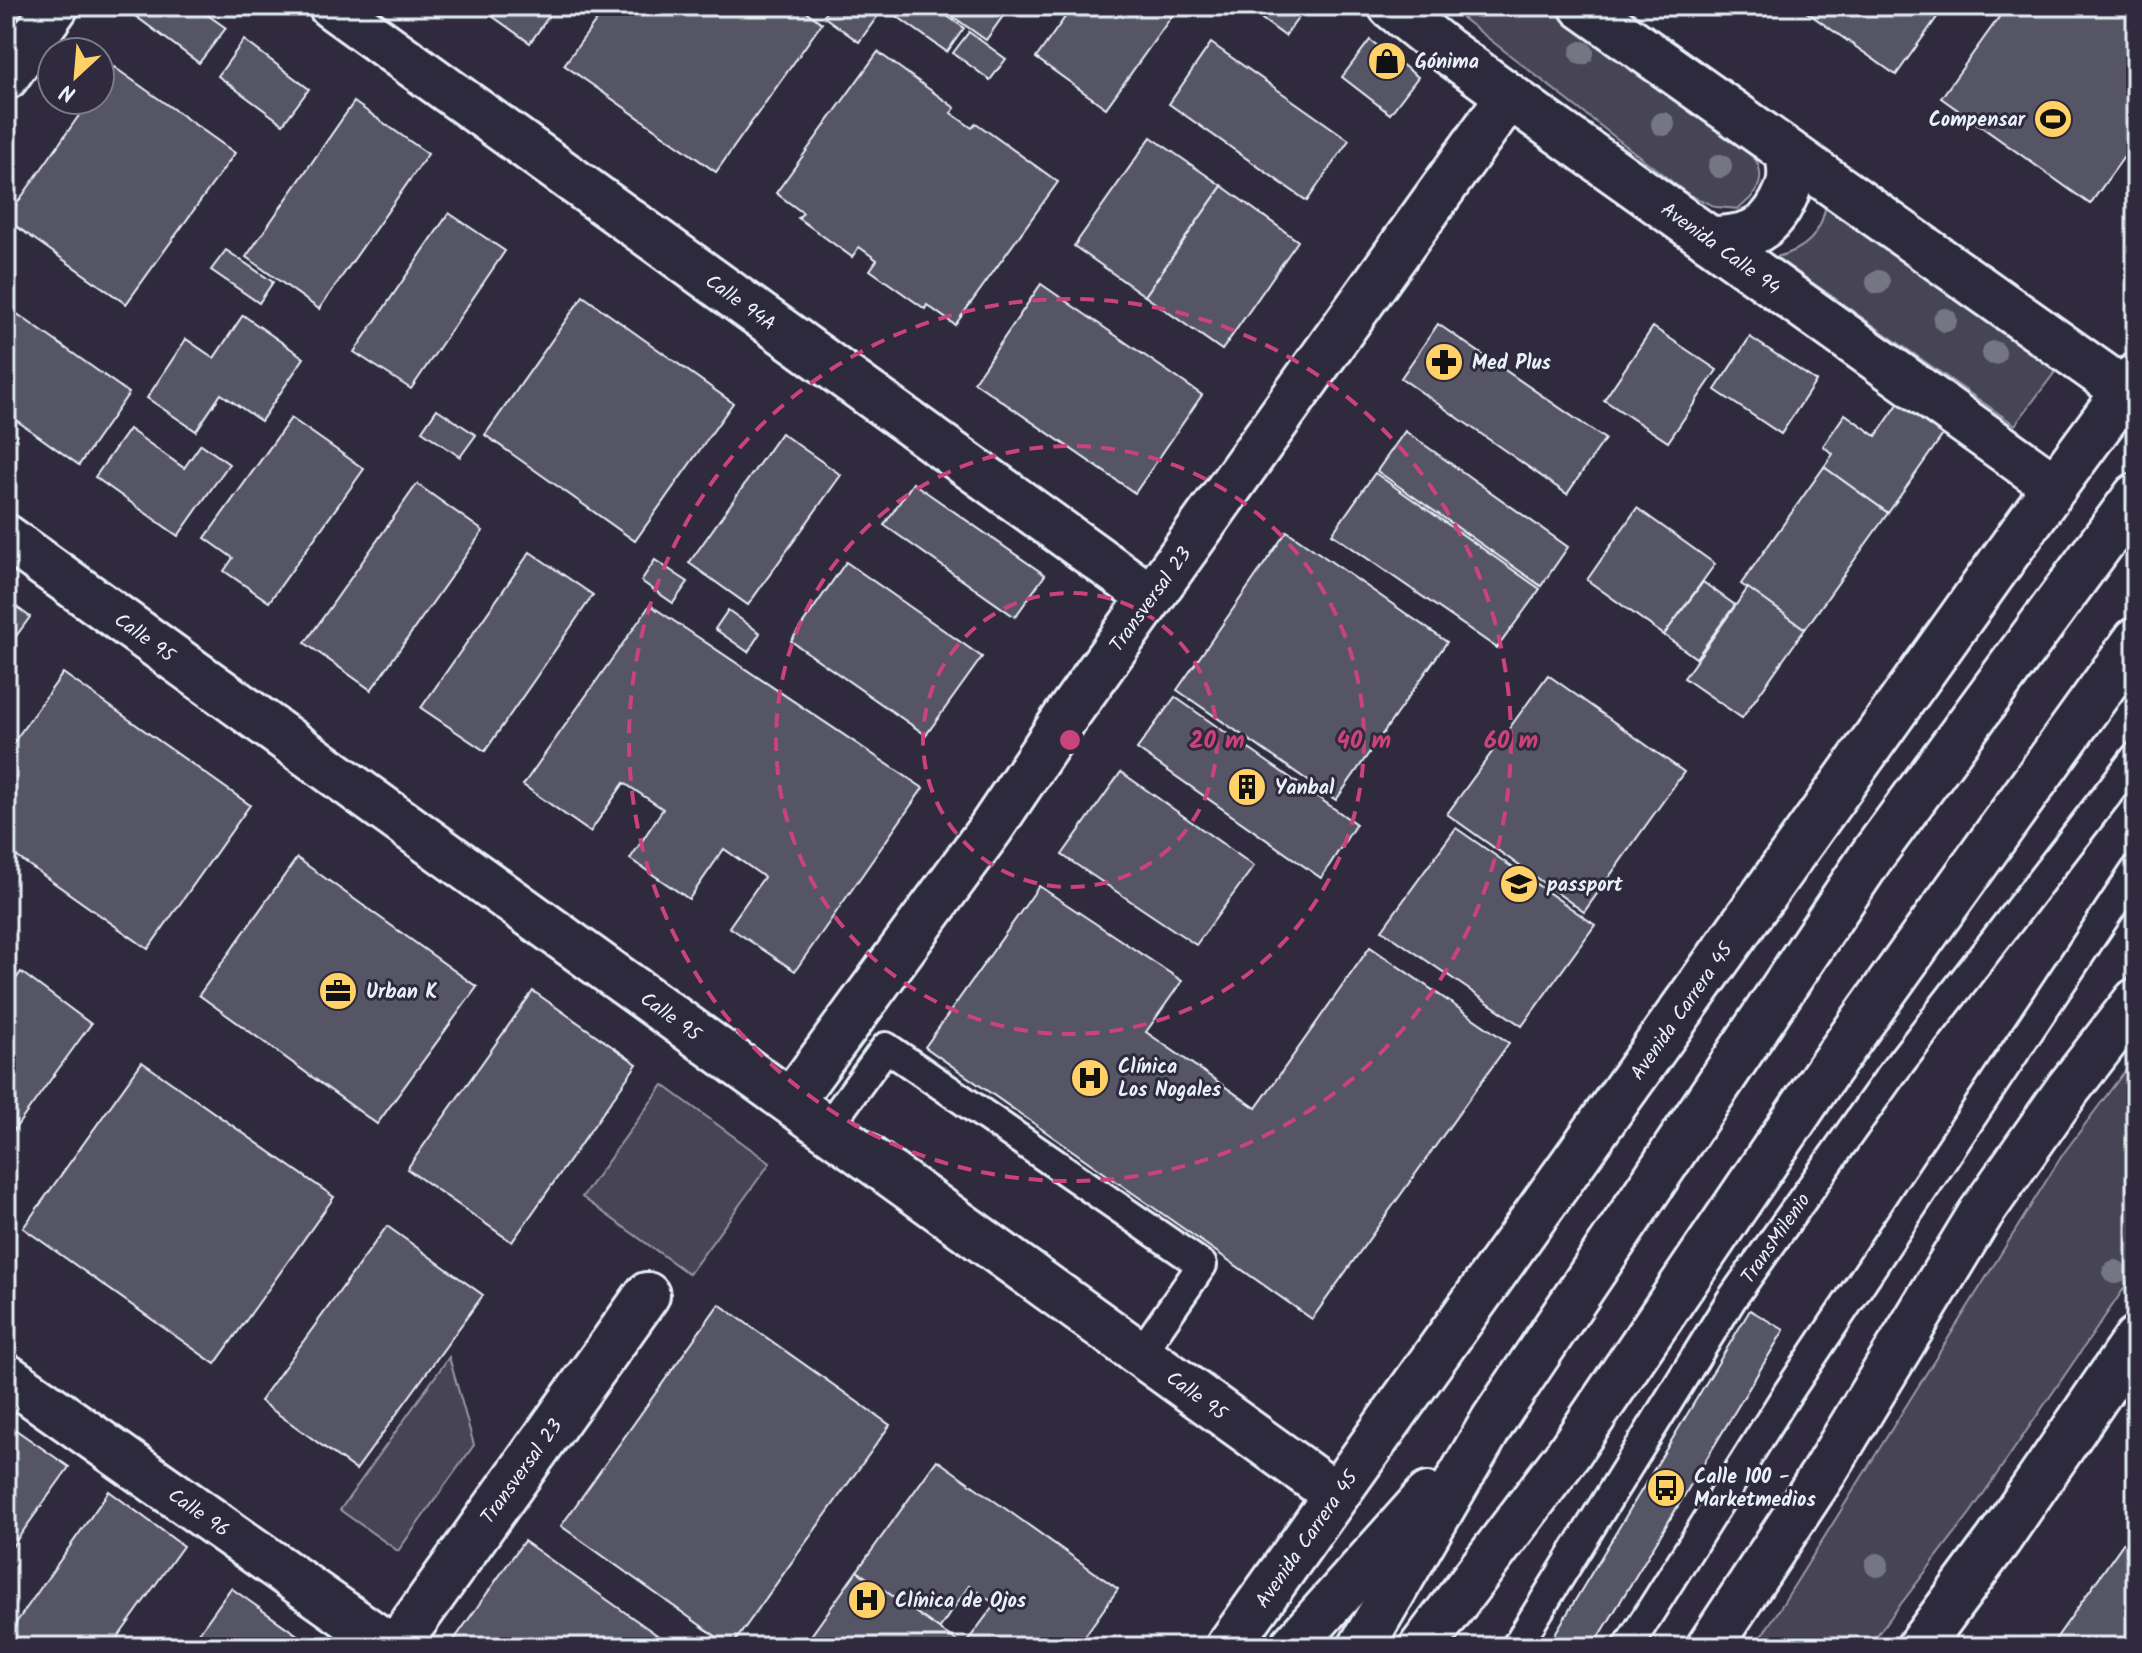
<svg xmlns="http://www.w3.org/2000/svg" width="2142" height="1653" font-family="Kalam,sans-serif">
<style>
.green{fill:#464455;stroke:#979aa6;stroke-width:2}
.building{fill:#575565;stroke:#e8f1f8;stroke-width:2}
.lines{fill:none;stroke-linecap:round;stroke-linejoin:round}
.lane-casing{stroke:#e8f1f8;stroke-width:34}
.street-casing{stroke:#e8f1f8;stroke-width:50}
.secondary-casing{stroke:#e8f1f8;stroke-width:50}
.highway-casing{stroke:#e8f1f8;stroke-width:50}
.lane{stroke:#2f2a3d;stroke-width:28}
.street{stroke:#2f2a3d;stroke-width:44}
.secondary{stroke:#2f2a3d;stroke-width:44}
.highway{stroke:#2f2a3d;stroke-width:44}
.tree{fill:#757684}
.ring{fill:none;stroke:#ca437a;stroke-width:4;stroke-dasharray:14 10}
.labels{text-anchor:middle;stroke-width:6;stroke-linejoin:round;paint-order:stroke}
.poi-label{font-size:20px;font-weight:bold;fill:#e8f1f8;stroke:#2f2a3d;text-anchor:start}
.street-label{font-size:20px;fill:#e8f1f8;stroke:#2f2a3d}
.centre{fill:#ca437a;stroke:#2f2a3d;stroke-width:4}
.ring-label{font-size:24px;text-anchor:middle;font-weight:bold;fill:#ca437a;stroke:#2f2a3d;stroke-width:6;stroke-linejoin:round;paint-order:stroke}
</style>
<rect width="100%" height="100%" fill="#2f2a3d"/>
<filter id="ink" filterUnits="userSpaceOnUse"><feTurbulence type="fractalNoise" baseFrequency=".0125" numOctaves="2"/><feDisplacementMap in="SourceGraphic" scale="16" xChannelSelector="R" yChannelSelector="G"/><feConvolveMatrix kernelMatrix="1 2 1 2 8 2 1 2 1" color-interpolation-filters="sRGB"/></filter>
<g filter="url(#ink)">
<g class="green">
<path d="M1447 6H1552L1733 134C1750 150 1772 171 1753 195 1750 200 1743 204 1739 209L1716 207 1689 195Z"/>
<path d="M1826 203 2058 368 2015 425 1776 257C1806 250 1822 234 1826 203Z"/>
<path d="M2136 1056V1271L1971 1512 1868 1647H1754L1777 1613 2063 1154Z"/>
<path d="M663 1085 770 1163 689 1274 582 1197Z"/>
<path d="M449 1357 474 1445 398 1551 340 1510Z"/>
</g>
<g class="building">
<path d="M141 6H195L226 28 199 63 134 15Z"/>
<path d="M478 6H556L530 43Z"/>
<path d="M607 6H798L822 23 716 172 564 65Z"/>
<path d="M831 6H868L879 14 859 42 823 16Z"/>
<path d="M895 6H933L964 28 947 52 891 12Z"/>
<path d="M938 6H1010L986 40Z"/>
<path d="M1073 6H1179L1106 108 1036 58Z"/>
<path d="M1248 6H1307L1285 36 1247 8Z"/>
<path d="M1798 6H1945L1896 75Z"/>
<path d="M2007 6H2136V140L2090 204 1941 98Z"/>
<path d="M969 32 1006 59 990 80 953 53Z"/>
<path d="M244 40 309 89 283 124 218 76Z"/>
<path d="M1370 40 1418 77 1390 114 1342 77Z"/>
<path d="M1211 43 1349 140 1307 201 1169 104Z"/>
<path d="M878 52 955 108 951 113 972 128 976 123 1058 182 955 325 927 305 925 309 870 270 877 260 859 247 852 257 798 218 803 213 776 193Z"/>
<path d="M114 67 235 153 126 304 6 219 90 100H100V87Z"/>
<path d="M354 102 428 154 319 309 246 257Z"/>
<path d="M1151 137 1222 186 1145 296 1074 246Z"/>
<path d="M1222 186 1298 241 1222 350 1145 296Z"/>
<path d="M449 213 505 251 411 389 354 352Z"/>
<path d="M226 250 273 282 259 303 211 270Z"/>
<path d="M1041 284 1202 395 1135 493 974 382Z"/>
<path d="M583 296 733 403 635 541 485 435Z"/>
<path d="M6 306 129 393 79 465 6 413Z"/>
<path d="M243 315 304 358 261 421 221 394 196 431 147 398 186 339 214 358Z"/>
<path d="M1438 324 1605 439 1567 494 1401 378Z"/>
<path d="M1653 327 1717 370 1668 442 1604 400Z"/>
<path d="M1750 337 1816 381 1781 434 1715 390Z"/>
<path d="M1903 397 1947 429 1888 513 1824 467 1833 454 1823 446 1845 414 1876 436Z"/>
<path d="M437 409 476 435 460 457 422 431Z"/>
<path d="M291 418 364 469 269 602 224 571 233 558 205 538Z"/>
<path d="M129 429 184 468 201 444 229 464 178 536 95 477Z"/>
<path d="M1405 431 1568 547 1541 586 1377 471Z"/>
<path d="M781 433 841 475 748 605 689 563Z"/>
<path d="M1824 467 1888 513 1805 629 1741 584Z"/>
<path d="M1375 473 1540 589 1497 648 1332 534Z"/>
<path d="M913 483 1045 575 1015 617 884 525Z"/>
<path d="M417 484 483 531 371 690 305 643Z"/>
<path d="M1637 508 1715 564 1664 635 1587 580Z"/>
<path d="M1287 531 1447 642 1336 800 1177 690Z"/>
<path d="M530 552 593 595 485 751 421 708Z"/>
<path d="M655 560 688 582 673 603 641 581Z"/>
<path d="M846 562 982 657 926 735 791 641Z"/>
<path d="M1703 582 1735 605 1696 658 1664 635Z"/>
<path d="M1748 588 1805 629 1742 718 1684 678Z"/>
<path d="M6 599 30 617 6 650Z"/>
<path d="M650 605 923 788 795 971 729 927 764 877 724 849 689 899 630 859 663 809 624 783 590 832 523 785Z"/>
<path d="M728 610 760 633 748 652 715 629Z"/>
<path d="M63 673 250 805 148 949 6 849V753Z"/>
<path d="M1548 675 1684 772 1584 912 1447 814Z"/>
<path d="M1175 697 1356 824 1321 878 1137 749Z"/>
<path d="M1121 772 1254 866 1196 945 1062 855Z"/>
<path d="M1456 828 1595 925 1522 1026 1382 930Z"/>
<path d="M297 858 477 987 377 1124 199 995Z"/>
<path d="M1039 886 1182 981 1146 1032 1256 1108 1370 947 1509 1043 1312 1319 925 1047Z"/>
<path d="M21 972 91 1024 6 1141V993Z"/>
<path d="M533 991 637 1064 512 1242 407 1169Z"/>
<path d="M142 1062 334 1197 215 1364 23 1228Z"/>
<path d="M387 1226 483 1295 356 1470 260 1401Z"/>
<path d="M719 1304 890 1425 731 1647 561 1526Z"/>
<path d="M1750 1310 1784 1330 1593 1647H1547Z"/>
<path d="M6 1423 69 1467 6 1555Z"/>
<path d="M937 1460 1118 1589 1077 1647H966L964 1646 995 1604 969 1586 939 1629 857 1571Z"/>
<path d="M109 1491 183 1546 111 1647H6V1637Z"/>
<path d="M2136 1525V1647H2050Z"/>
<path d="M524 1541 674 1647H449Z"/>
<path d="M857 1571 939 1629 966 1647H803Z"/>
<path d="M231 1588 310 1644 309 1647H189Z"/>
</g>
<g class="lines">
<g class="lane-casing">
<g id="lane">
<path d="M827 1128 886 1047 1202 1265 1140 1354"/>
<path d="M1516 1647 1731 1300 1891 1075 2136 757"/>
<path d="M1628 1647 1787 1394 2136 870"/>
</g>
</g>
<g class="street-casing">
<g id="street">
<path d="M331 6 1151 597"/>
<path d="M6 77 56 6"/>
<path d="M6 537 1336 1495"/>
<path d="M791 1101 991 828 1065 718 1509 96"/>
<path d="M6 1376 391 1647"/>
<path d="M396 1647 647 1295"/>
</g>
</g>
<g class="secondary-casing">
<g id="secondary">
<path d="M1391 6 1446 50 1509 96 2055 486"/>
<path d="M1582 6 2125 391"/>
<path d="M1709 239C1742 239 1766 234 1782 202 1786 194 1790 186 1790 178 1791 169 1789 160 1788 152"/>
</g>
</g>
<g class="highway-casing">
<g id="highway">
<path d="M1228 1647 2055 486 2136 376"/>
<path d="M1292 1647 1428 1495"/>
<path d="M1361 1647 1493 1421 1871 857 2136 496"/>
<path d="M1422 1647 1568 1454 1827 1071 2136 640"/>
<path d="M1709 1647 1823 1474 1981 1213 2068 1089 2136 1001"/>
<path d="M1919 1647 1999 1539 2136 1339"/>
</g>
</g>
<use href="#lane" class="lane"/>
<use href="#street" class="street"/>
<use href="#secondary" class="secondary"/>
<use href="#highway" class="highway"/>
</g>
<g class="tree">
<circle cx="1582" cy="53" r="12"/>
<circle cx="1663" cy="124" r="12"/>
<circle cx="1720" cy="166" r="12"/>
<circle cx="1878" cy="282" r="12"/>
<circle cx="1945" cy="320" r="12"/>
<circle cx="1994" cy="353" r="12"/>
<circle cx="2115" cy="1272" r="12"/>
<circle cx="1877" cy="1565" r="12"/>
</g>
</g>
<g class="ring">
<circle cx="1070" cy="740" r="147"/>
<circle cx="1070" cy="740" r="294"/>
<circle cx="1070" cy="740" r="441"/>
</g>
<defs>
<g id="shop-disc" transform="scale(2)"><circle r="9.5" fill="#ffd166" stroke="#2f2a3d"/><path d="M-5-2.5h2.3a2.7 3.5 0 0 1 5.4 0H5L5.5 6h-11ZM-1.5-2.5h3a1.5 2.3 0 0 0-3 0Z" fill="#111"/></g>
<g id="stadium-disc" transform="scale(2)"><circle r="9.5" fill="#ffd166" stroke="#2f2a3d"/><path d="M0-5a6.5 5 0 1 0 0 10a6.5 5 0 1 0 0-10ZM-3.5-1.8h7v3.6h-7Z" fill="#111"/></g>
<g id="pharmacy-disc" transform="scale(2)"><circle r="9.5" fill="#ffd166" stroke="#2f2a3d"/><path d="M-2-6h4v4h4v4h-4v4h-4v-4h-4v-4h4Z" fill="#111"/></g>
<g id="building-disc" transform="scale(2)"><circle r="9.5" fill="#ffd166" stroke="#2f2a3d"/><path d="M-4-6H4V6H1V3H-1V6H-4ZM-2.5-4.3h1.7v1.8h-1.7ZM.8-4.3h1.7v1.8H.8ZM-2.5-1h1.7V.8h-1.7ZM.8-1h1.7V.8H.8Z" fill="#111"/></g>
<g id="university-disc" transform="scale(2)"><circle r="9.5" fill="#ffd166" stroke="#2f2a3d"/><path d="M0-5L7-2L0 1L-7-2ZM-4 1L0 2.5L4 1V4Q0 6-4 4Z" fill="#111"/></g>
<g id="office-disc" transform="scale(2)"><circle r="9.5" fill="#ffd166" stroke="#2f2a3d"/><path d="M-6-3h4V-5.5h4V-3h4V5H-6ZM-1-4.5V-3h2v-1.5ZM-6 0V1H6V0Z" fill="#111"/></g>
<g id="hospital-disc" transform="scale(2)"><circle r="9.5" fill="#ffd166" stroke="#2f2a3d"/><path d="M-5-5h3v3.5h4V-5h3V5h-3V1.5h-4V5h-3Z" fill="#111"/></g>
<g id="bus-disc" transform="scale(2)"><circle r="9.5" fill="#ffd166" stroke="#2f2a3d"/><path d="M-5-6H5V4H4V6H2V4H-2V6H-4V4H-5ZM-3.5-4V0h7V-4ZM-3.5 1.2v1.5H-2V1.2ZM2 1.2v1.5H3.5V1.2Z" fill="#111"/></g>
</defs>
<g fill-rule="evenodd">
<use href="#shop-disc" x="1387" y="61"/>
<use href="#stadium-disc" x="2053" y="119"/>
<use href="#pharmacy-disc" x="1444" y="362"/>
<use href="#building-disc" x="1247" y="787"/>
<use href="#university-disc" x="1519" y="884"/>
<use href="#office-disc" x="338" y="991"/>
<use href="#hospital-disc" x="1090" y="1078"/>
<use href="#bus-disc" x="1666" y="1488"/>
<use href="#hospital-disc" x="867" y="1600"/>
</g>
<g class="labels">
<g class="poi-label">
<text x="1415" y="68">Gónima</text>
<text x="2025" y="126" text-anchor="end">Compensar</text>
<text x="1472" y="369">Med Plus</text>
<text x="1275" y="794">Yanbal</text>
<text x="1547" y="891">passport</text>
<text x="366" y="998">Urban K</text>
<text x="1118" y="1073">Clínica<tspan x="1118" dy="23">Los Nogales</tspan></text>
<text x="1694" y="1483">Calle 100 -<tspan x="1694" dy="23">Marketmedios</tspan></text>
<text x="895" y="1607">Clínica de Ojos</text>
</g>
<g class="street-label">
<text transform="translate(1721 248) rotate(36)" y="7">Avenida Calle 94</text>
<text transform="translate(741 302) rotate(36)" y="7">Calle 94A</text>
<text transform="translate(1150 599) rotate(-54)" y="7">Transversal 23</text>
<text transform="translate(145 637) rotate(36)" y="7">Calle 95</text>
<text transform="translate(1681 1011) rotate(-55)" y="7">Avenida Carrera 45</text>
<text transform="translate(671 1016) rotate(36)" y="7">Calle 95</text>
<text transform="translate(1775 1238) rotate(-55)" y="7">TransMilenio</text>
<text transform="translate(1197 1395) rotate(36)" y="7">Calle 95</text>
<text transform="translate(521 1471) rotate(-54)" y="7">Transversal 23</text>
<text transform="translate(199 1512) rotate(35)" y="7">Calle 96</text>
<text transform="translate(1306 1539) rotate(-55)" y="7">Avenida Carrera 45</text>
</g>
</g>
<circle cx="1070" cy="740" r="12" class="centre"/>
<g class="ring-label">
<text x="1217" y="748">20 m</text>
<text x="1364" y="748">40 m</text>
<text x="1511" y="748">60 m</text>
</g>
<rect width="2142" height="1653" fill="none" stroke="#2f2a3d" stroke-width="32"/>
<rect x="16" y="16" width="2110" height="1621" fill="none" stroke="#e8f1f8" stroke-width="3" filter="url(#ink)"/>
<g transform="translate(76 76) rotate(206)"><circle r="38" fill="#2f2a3d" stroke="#797a88" stroke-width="2"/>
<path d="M0-6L14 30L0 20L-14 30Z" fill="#ffd166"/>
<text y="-12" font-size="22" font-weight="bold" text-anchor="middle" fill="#e8f1f8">N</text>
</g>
</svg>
